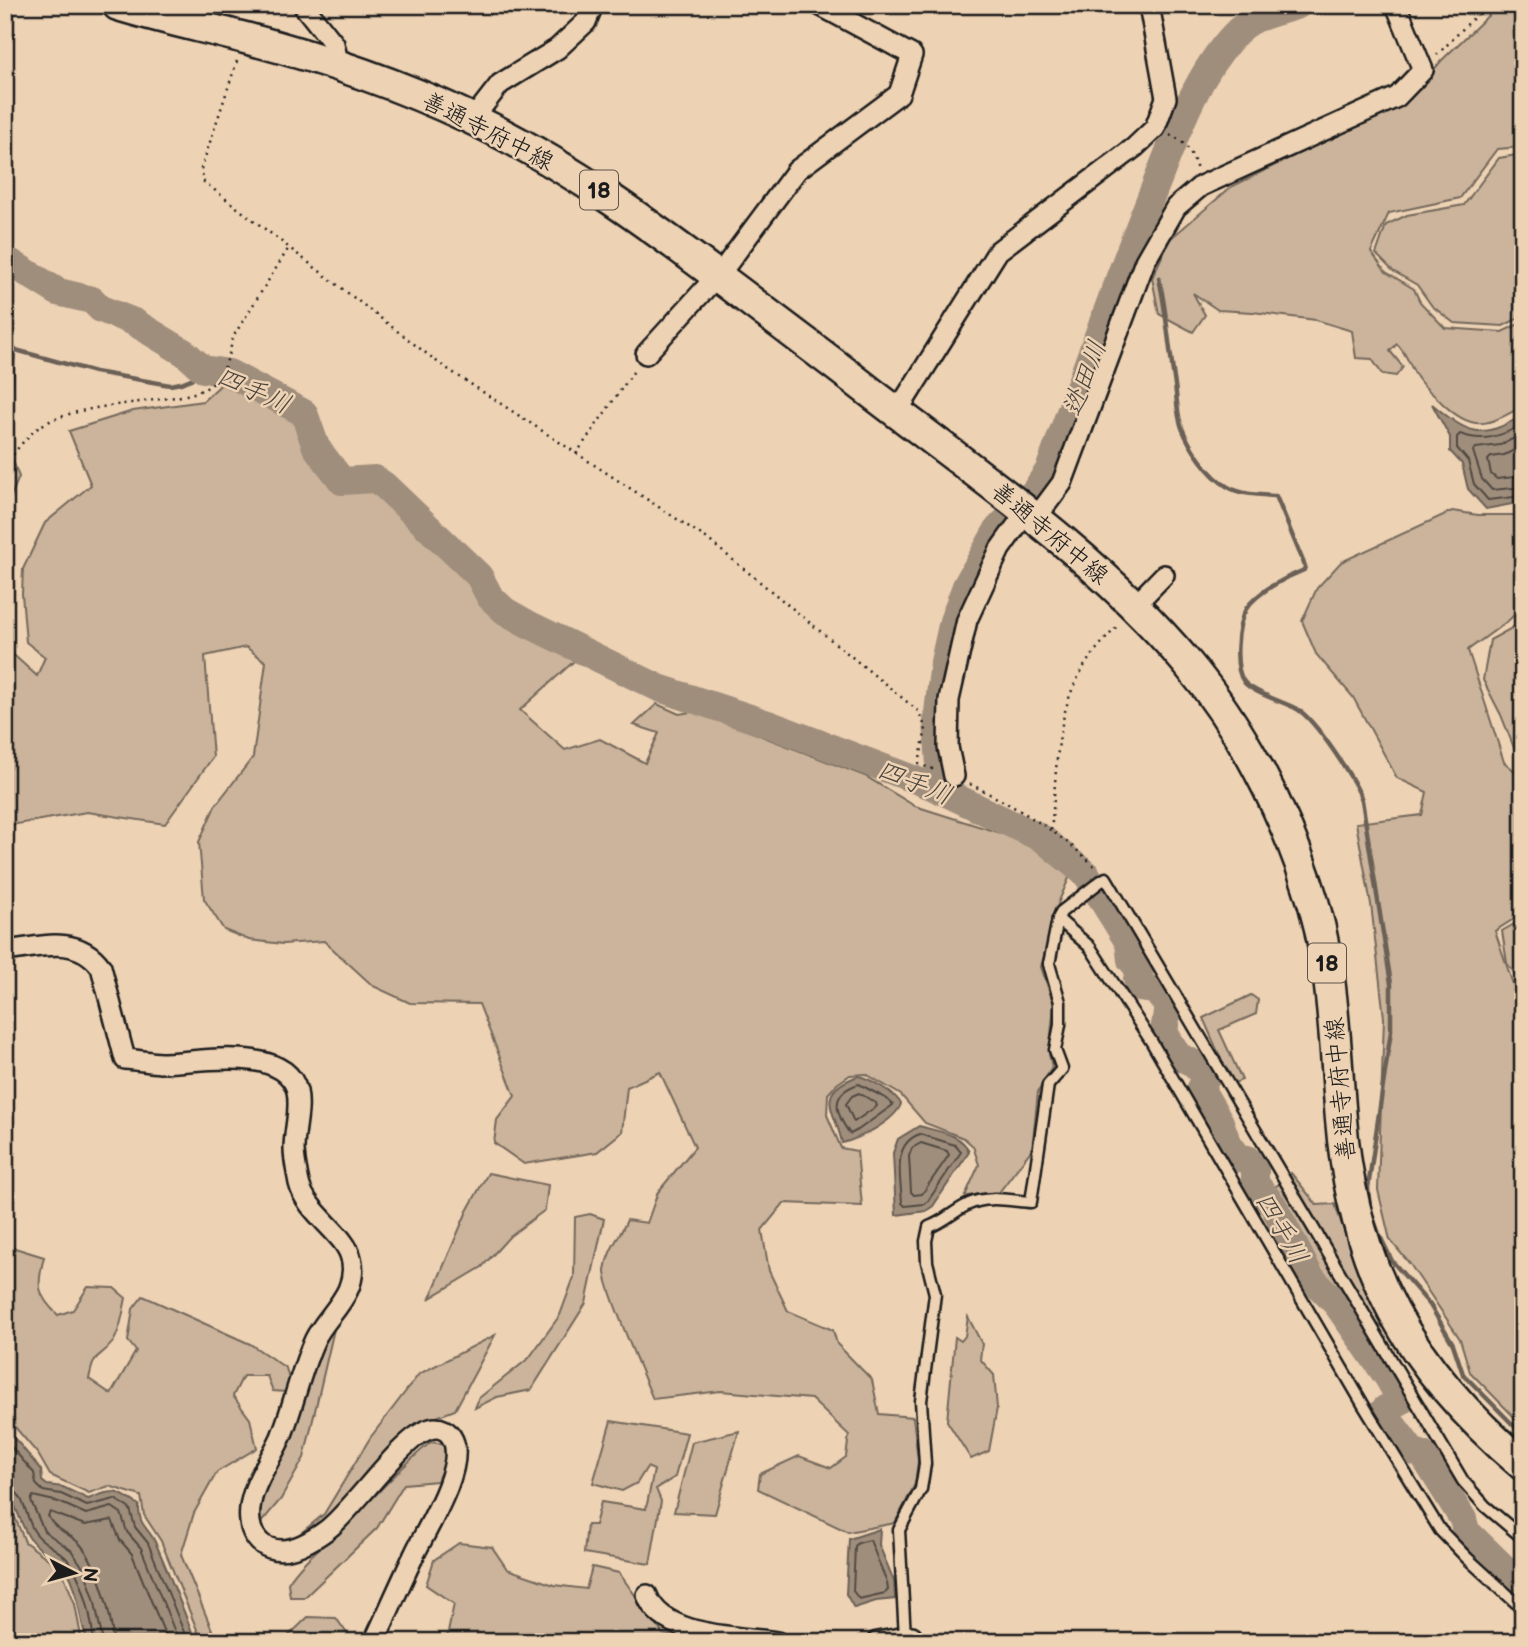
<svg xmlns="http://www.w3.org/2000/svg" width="1528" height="1647" font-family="'Balsamiq Sans','Klee One',sans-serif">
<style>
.green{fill:#cbb49b;stroke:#74685c;stroke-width:2}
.water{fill:#a08e7c;stroke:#6b6056;stroke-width:2}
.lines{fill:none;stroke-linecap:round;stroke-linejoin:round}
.shore{stroke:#514a42;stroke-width:2}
.stream{stroke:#6b6056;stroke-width:4.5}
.river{stroke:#a08e7c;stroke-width:28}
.lane-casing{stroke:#1c1c1c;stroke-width:15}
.street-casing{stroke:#1c1c1c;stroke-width:24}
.primary-casing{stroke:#1c1c1c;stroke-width:35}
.path{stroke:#1c1c1c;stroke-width:2.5;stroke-dasharray:2 5;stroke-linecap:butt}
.lane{stroke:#edd2b4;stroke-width:10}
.street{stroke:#edd2b4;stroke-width:19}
.primary{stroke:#edd2b4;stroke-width:30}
.labels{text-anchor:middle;stroke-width:5;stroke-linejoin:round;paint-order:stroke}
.shield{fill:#edd2b4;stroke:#5b534a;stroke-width:2}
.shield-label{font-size:23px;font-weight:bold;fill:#1c1c1c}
.street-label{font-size:24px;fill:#1c1c1c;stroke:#edd2b4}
.water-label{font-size:26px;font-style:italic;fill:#4a443e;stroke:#edd2b4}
</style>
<rect width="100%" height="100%" fill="#edd2b4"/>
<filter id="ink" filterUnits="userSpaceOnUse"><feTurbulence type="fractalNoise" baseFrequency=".0143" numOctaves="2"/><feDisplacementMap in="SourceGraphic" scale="14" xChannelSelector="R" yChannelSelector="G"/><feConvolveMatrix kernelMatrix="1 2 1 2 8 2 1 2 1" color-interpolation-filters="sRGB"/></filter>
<g filter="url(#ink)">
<g class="green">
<path d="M1499 5H1523V147L1497 149 1460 198 1389 213 1371 252 1386 272 1414 289 1420 302 1445 328 1502 332 1523 322V406C1488 425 1474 434 1442 403 1435 395 1425 389 1419 380 1410 368 1408 355 1397 344L1390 351 1403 367 1396 376 1382 374 1372 359 1356 358 1352 331 1316 320 1253 312 1218 310 1193 293 1205 315 1193 332 1159 314 1152 278 1170 239 1231 187 1410 99 1441 61Z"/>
<path d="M1523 154V316L1503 326 1454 323 1432 306 1417 285 1393 271 1376 254 1386 225 1407 215 1464 205 1499 158Z"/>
<path d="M5 353 15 355 7 445 19 477 5 511Z"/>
<path d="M226 380 296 415 307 449 340 490 376 488 474 581 484 603 541 641 582 654 520 710 565 750 600 739 645 763 659 733 634 725 657 704 679 714 697 711 865 776 915 806 1038 845 1072 871 1059 901 1041 967 1054 1005 1049 1054 1052 1067 1038 1092 1032 1149 997 1195 965 1196 979 1165 973 1146 964 1138 925 1123 901 1095 866 1074 850 1075 837 1084 828 1094 827 1115 841 1148 857 1151 862 1206 784 1203 762 1230 769 1271 788 1311 833 1330 837 1344 872 1380 879 1414 913 1417 918 1461 915 1484 895 1523 848 1532 758 1489 760 1474 799 1456 831 1468 846 1457 849 1435 811 1399 721 1391 653 1399C645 1380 603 1283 605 1270 608 1249 619 1239 627 1220L647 1223 658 1192 695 1147 660 1072 627 1087 622 1132 597 1152 524 1164 494 1143 497 1120 515 1096 479 1004 410 1003 373 986 324 941 283 944 249 940 224 930 204 899 199 842 215 806 253 757 266 662 246 647 205 656 213 757 165 824 87 812 11 825 5 829V643L8 650 37 676 45 657 26 642 22 594 23 569 45 523 91 485 69 431 133 411 203 401Z"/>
<path d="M1452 511 1478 515H1523V606L1509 620 1468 650 1504 762 1523 778V913L1495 931 1518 999 1523 1004V1139L1521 1142 1519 1181 1523 1187V1426L1470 1372 1460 1339 1410 1264 1390 1240 1378 1190 1384 1018 1371 904 1356 823 1422 815 1427 792 1397 778 1353 697 1316 654 1302 621 1317 588 1341 562Z"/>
<path d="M1523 618V763L1518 758 1501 715 1483 680 1490 640 1512 628Z"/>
<path d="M1523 919V985L1507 963 1502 931Z"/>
<path d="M1251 995 1258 1000 1256 1014 1219 1030 1242 1080 1232 1084 1203 1018Z"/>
<path d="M488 1173 548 1185 545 1210 510 1236 482 1267 430 1298 467 1211Z"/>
<path d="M1291 1173 1317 1205 1335 1204 1359 1276 1383 1327 1353 1312 1318 1265 1274 1188Z"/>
<path d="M590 1214 604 1219 586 1303 531 1390 497 1397 475 1408 479 1398 529 1358 560 1315 574 1277 575 1217Z"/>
<path d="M5 1245 44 1257C37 1284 36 1295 58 1315L73 1310 88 1287 114 1288 126 1298C123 1311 121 1330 113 1342 98 1361 95 1349 89 1379L111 1394 136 1351 128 1341 133 1309 143 1296 250 1344 286 1368 290 1383 285 1392 273 1391 267 1376H243L233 1396 250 1419 257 1448 217 1472 194 1513 181 1555 217 1642H202L161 1541 144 1515 141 1496 109 1486 89 1493 50 1475 38 1454 15 1427 5 1425Z"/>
<path d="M968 1317 982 1344 980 1359 994 1375 997 1408 989 1451 971 1459 947 1421 955 1337 961 1341 965 1336Z"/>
<path d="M335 1325 304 1458 281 1499 260 1524 256 1522 259 1498 318 1349Z"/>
<path d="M495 1335 455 1410 415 1425 372 1472 314 1530 296 1537 324 1514 370 1438 419 1374Z"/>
<path d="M611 1421 687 1433 675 1477 656 1489 661 1501 650 1564 584 1553 587 1525H595L601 1502 646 1509 654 1470 647 1467 637 1483 622 1491 593 1483Z"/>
<path d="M739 1431 715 1514 674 1512 692 1442Z"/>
<path d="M431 1442 443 1444 447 1458 437 1481 404 1484 377 1528 305 1597H290L288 1583C303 1559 329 1541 349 1522 377 1495 401 1466 431 1442Z"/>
<path d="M5 1502 10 1505 25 1542 55 1564 63 1573 75 1604 82 1642H5Z"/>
<path d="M459 1543 492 1547 507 1569 554 1585 586 1589 592 1567 619 1573 663 1634 717 1642H446L454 1604 426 1585 434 1560Z"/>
<path d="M308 1617 336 1618 353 1642H282Z"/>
</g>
<g class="water">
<path d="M1432 404C1468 434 1480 441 1523 415V502L1486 509 1468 489 1462 464 1450 451V437Z"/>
<path d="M858 1076C869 1078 897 1094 901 1104 895 1121 859 1139 842 1143 836 1111 812 1093 858 1076Z"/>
<path d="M919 1126C936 1131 963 1134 969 1152L933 1206 926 1211 896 1215 893 1153 898 1139Z"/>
<path d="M5 1432 17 1441 41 1470 42 1481 47 1485 63 1487 88 1499C116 1489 114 1489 139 1505 138 1527 149 1527 156 1544 170 1576 183 1609 196 1642H88C79 1622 80 1598 71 1578 62 1559 43 1555 31 1540 19 1525 19 1505 5 1492Z"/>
<path d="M880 1529 879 1545 894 1581 895 1599 876 1601 854 1608 846 1594 849 1539Z"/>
</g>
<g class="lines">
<g class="shore">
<path d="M1523 424C1502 436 1483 443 1460 434L1457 437V448L1468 461 1474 484 1488 500 1523 496"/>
<path d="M1523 434 1500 445 1476 448 1473 451 1482 479 1492 490 1523 487"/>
<path d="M1523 446 1504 455 1491 457 1488 460 1491 474 1497 479 1523 476"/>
<path d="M859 1084 887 1099 893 1105 858 1130 850 1134C835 1113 829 1093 859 1084Z"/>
<path d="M859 1093 876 1103 877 1106 854 1122 846 1104 852 1096Z"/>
<path d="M920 1134 955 1145 961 1152 928 1201 924 1204 905 1206 902 1203C901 1178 891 1144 920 1134Z"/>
<path d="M921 1143 947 1151 949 1155 922 1194 914 1195 911 1192 909 1156 912 1148Z"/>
<path d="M5 1440 34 1473 36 1484 43 1491 61 1494 87 1506 115 1499 130 1509 135 1527 148 1543 188 1642"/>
<path d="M5 1487C25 1489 25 1517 34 1531 42 1544 57 1548 67 1559 84 1580 91 1616 94 1642"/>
<path d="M870 1540 887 1583 888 1590 885 1593 859 1599 853 1591 855 1546 858 1543Z"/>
<path d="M103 1642 94 1598 84 1569 71 1550 44 1531 31 1501 33 1496 59 1502 86 1514 112 1507 121 1513 127 1532 141 1548 179 1642"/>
<path d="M113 1642C112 1615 98 1564 80 1544 70 1533 54 1530 48 1516L50 1512 85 1525 112 1520 120 1540 132 1554 168 1642"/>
</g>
<g class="stream">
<path d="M1128 255 1137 257"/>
<path d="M1159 278C1167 314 1169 349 1175 385 1177 399 1177 415 1182 428 1190 448 1209 476 1228 487 1242 495 1261 495 1276 496L1305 566 1304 570C1286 577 1257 592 1246 609 1237 624 1233 667 1244 682 1253 693 1284 702 1297 709 1315 719 1355 780 1362 800L1391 984V1031L1368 1188 1370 1209 1379 1234 1392 1261 1430 1305 1453 1344 1463 1374 1523 1435"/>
<path d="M5 347 95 372 170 385 181 383 213 370"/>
</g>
<g class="river">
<path d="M5 259 58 292 92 300 101 309 134 322 185 353 203 369 229 373 304 413 316 447 342 481 375 479 385 486 479 576 490 597 505 611 528 624 659 688 771 725 934 787 1043 839 1087 875 1129 943 1131 960 1140 970 1137 979 1140 988 1155 990 1168 1006 1164 1032 1178 1056 1193 1063 1206 1078 1200 1088 1220 1122 1227 1142 1239 1158 1247 1159 1255 1168V1183L1273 1205 1311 1278 1336 1303 1389 1379 1401 1401 1385 1409 1386 1416 1412 1451 1423 1455 1463 1519 1466 1531 1504 1568 1523 1580"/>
<path d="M934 787 940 766 937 721 944 662 953 621 966 586 998 529 1035 491 1049 470C1084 375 1117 280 1155 187 1175 137 1195 77 1233 36 1253 14 1273 14 1298 5"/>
</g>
<g class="lane-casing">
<g id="lane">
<path d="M1523 1538 1485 1506 1463 1481 1106 878 1101 881 1061 912 1058 919 1090 947 1151 1041 1364 1406 1440 1530 1467 1558 1523 1609"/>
<path d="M905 1637 899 1530 921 1489 925 1464 921 1401 935 1294 927 1262 926 1241 929 1227C945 1221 954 1211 969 1204 987 1195 1012 1201 1031 1202L1048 1085 1062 1069 1055 1050 1060 1025V1002L1049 964 1058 919"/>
</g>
</g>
<g class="street-casing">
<g id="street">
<path d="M303 5 334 44 339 66"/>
<path d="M475 120 479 111 500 84 557 49 586 22 593 5"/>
<path d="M646 354 725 267 797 170 899 94 912 55 819 5"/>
<path d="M897 412 998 251 1135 147 1155 128 1166 98 1149 5"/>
<path d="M1036 518 1062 483 1145 261 1176 207 1201 186 1397 97 1423 70 1396 5"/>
<path d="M1134 606 1164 575"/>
<path d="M954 776 948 747 949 700 967 620 1000 549 1027 511"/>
<path d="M5 951C40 947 77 934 101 967L125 1059C137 1060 149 1062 160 1063 194 1063 285 1043 297 1091 301 1110 294 1130 294 1149 294 1160 297 1172 299 1183 306 1213 345 1233 351 1258 360 1292 328 1313 315 1339 300 1371 294 1405 281 1437 269 1464 246 1491 250 1522 251 1533 259 1545 270 1548 289 1555 312 1541 328 1529 354 1509 403 1436 430 1429 440 1426 449 1431 453 1440 465 1468 427 1528 415 1553 401 1582 388 1612 374 1642"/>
<path d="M647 1595C662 1638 739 1636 777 1642"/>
<path d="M877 1642 912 1636 913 1642"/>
</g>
</g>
<g class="primary-casing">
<path id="primary" d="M118 5C160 18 203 27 245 38 322 58 398 84 470 118 570 165 657 230 744 296 787 329 831 361 874 395 984 479 1099 558 1188 664 1241 727 1281 805 1307 883 1334 960 1334 1039 1341 1119 1353 1269 1409 1368 1523 1465"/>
</g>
<g class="path">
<path d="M1437 55 1486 5"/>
<path d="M237 61 201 169 204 182 440 364 706 538 917 710 926 728 919 764 935 770"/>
<path d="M1170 135C1187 142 1192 153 1197 170"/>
<path d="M576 454 636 368"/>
<path d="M5 466C16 450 31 429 50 421 82 407 120 405 154 400 173 397 195 396 211 385 224 375 230 353 233 337L290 246"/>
<path d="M970 784C1016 807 1061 832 1097 869"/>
<path d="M1051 830C1058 772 1053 712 1087 662 1096 648 1108 637 1119 624"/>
</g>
<use href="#lane" class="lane"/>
<use href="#street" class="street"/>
<use href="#primary" class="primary"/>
</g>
</g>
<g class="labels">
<g class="shield">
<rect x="580" y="170.5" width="38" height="39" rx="5"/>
<rect x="1308" y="943.5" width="38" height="39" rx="5"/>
</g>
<g class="shield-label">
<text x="599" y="198">18</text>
<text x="1327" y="971">18</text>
</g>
<g class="street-label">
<text transform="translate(488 131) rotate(27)" y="8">善通寺府中線</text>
<text transform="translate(1050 533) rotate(40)" y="8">善通寺府中線</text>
<text transform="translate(1340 1089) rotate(-95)" y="8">善通寺府中線</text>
</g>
<g class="water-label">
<text transform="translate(1084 378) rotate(-69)" y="9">迯田川</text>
<text transform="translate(254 390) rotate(24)" y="9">四手川</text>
<text transform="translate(915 782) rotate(22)" y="9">四手川</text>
<text transform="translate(1282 1228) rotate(60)" y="9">四手川</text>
</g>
</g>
<rect width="1528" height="1647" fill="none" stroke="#edd2b4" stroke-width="28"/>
<rect x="14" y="14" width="1500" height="1619" fill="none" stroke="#1c1c1c" stroke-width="2.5" filter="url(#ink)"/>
<g transform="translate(74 1573) rotate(96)" stroke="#edd2b4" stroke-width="5" paint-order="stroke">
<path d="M0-5L12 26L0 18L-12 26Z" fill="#1c1c1c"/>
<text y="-10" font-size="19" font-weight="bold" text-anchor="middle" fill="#1c1c1c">N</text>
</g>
</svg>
